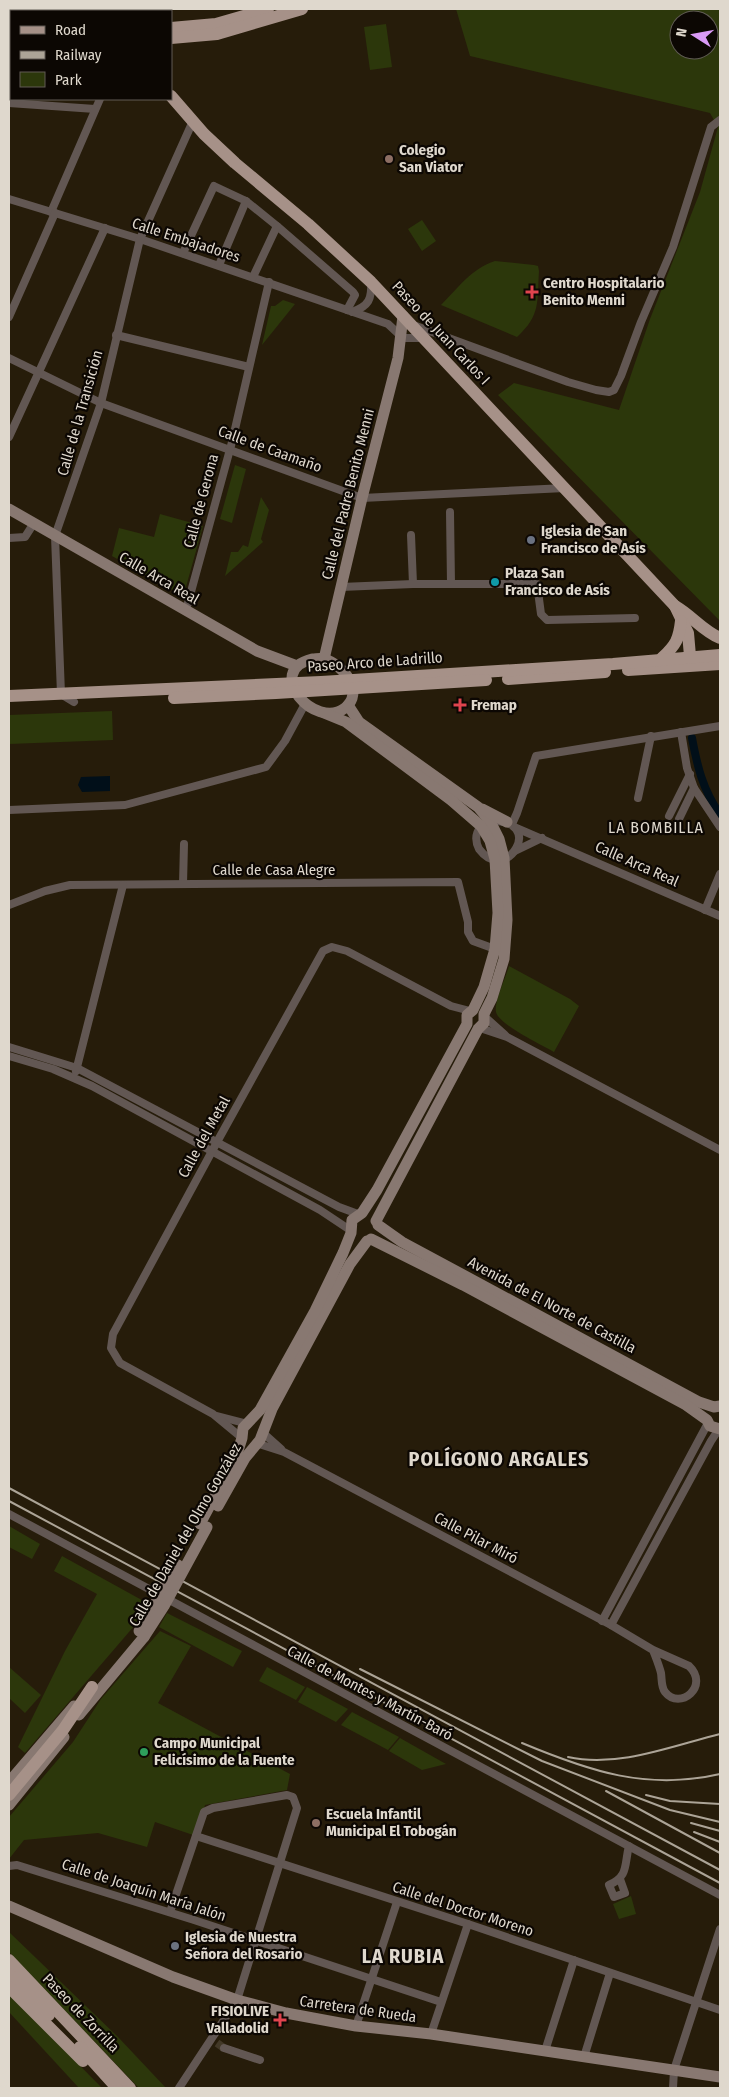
<svg xmlns="http://www.w3.org/2000/svg" width="729" height="2097" font-family="'Fira Sans Condensed',sans-serif">
<style>
.green{fill:#2c370b;fill-rule:evenodd}
.water{fill:#010f19}
.lines{fill:none;stroke-linecap:round;stroke-linejoin:round}
.canal{stroke:#010f19;stroke-width:8}
.street-tunnel{stroke:#423827;stroke-width:8;stroke-dasharray:8 4;stroke-linecap:butt}
.street{stroke:#625753;stroke-width:8}
.secondary{stroke:#887871;stroke-width:11}
.primary{stroke:#a69188;stroke-width:12}
.rail{stroke:#aca497;stroke-width:2}
.secondary-bridge{stroke:#887871;stroke-width:11}
.education-dot{fill:#8d6e63;stroke:#0c0703;stroke-width:2}
.health-dot{fill:#e0444e;stroke:#0c0703;stroke-width:2}
.worship-dot{fill:#6b7280;stroke:#0c0703;stroke-width:2}
.culture-dot{fill:#0f9aa8;stroke:#0c0703;stroke-width:2}
.leisure-dot{fill:#2e9e5b;stroke:#0c0703;stroke-width:2}
.labels{text-anchor:middle;stroke-width:4.5;stroke-linejoin:round;paint-order:stroke}
.poi-label{font-size:15px;font-weight:bold;fill:#dfd8cd;stroke:#0c0703;text-anchor:start}
.street-label{font-size:15px;fill:#dfd8cd;stroke:#0c0703}
.neighbourhood-label{font-size:16px;letter-spacing:1px;fill:#dfd8cd;stroke:#0c0703}
.district-label{font-size:20px;font-weight:bold;letter-spacing:1px;fill:#dfd8cd;stroke:#0c0703}
</style>
<rect width="100%" height="100%" fill="#261c0a"/>
<g class="green">
<path d="M456 9H720V621L498 395 514 383 619 410 650 319 700 192 718 127 710 113 470 56ZM679 20H709V50H679Z"/>
<path d="M386 24 392 67 370 70 364 27Z"/>
<path d="M422 220 436 241 422 251 408 229Z"/>
<path d="M495 261 534 265 538 266 539 271C537 302 541 315 517 337L441 305C458 288 472 268 495 261Z"/>
<path d="M283 300 295 304 262 345 271 306H275Z"/>
<path d="M235 465 246 469 232 523 220 519Z"/>
<path d="M261 497 269 510 261 539 263 542 225 576 231 552H238L243 545 248 547Z"/>
<path d="M160 514 203 526 184 594 181 595 112 556 119 528 154 537Z"/>
<path d="M112 711 113 740 9 744V715Z"/>
<path d="M509 966 570 999 579 1006 554 1052C542 1045 499 1025 496 1012 494 1002 506 977 509 966Z"/>
<path d="M9 1526 40 1544 32 1559 9 1547Z"/>
<path d="M62 1556 149 1604 141 1618 25 1753 18 1747 65 1651 97 1594 54 1571Z"/>
<path d="M167 1613 242 1651 233 1667 159 1627Z"/>
<path d="M160 1631 191 1646 158 1703 290 1774 287 1790 205 1805 196 1836 155 1822 147 1847 98 1833 24 1840 9 1859V1817L73 1742 101 1699Z"/>
<path d="M9 1667 41 1695 25 1713 9 1698Z"/>
<path d="M267 1667 305 1687 296 1700 259 1681Z"/>
<path d="M307 1687 348 1709 336 1722 298 1702Z"/>
<path d="M352 1712 399 1737 388 1750 341 1725Z"/>
<path d="M400 1738 446 1764 422 1770 389 1751Z"/>
<path d="M631 1896 636 1914 619 1919 613 1904Z"/>
<path d="M9 1932 118 2037 166 2088H139L134 2083 9 1952Z"/>
<path d="M9 1994 102 2088H79L9 2012Z"/>
</g>
<path class="water" d="M110 776V791L82 792 78 785 81 777Z"/>
<g class="lines">
<path class="canal" d="M692 738C697 765 703 791 720 814"/>
<path class="street-tunnel" d="M217 2043 224 2048"/>
<g class="street">
<path d="M9 103 95 109"/>
<path d="M9 199 140 239 388 324 403 338H423"/>
<path d="M51 212 100 99"/>
<path d="M183 253 214 186 246 201 277 226 353 292 355 295 347 310"/>
<path d="M219 265 246 201"/>
<path d="M253 277 277 226"/>
<path d="M352 312C369 306 372 299 371 282"/>
<path d="M9 317 55 213"/>
<path d="M416 326 568 382 596 390 609 392 614 390 621 376 641 322 673 247 711 127 720 120"/>
<path d="M116 335 249 367"/>
<path d="M9 358 101 403 362 498 565 488"/>
<path d="M9 437 105 228"/>
<path d="M450 512 451 584"/>
<path d="M411 535 413 584"/>
<path d="M9 538 25 537 34 523"/>
<path d="M341 587 413 584H537L541 614 547 620 635 618"/>
<path d="M186 610 232 442 269 282"/>
<path d="M74 702 61 694 55 536 101 403 140 239 193 121"/>
<path d="M681 732 687 768 694 788 720 827"/>
<path d="M638 798 651 736"/>
<path d="M9 810 125 805 266 767 285 741 305 704"/>
<path d="M669 816 690 774"/>
<path d="M679 819 694 788"/>
<path d="M490 821C547 818 507 886 479 849 473 837 477 826 490 821Z"/>
<path d="M512 824 517 813 536 756 720 726"/>
<path d="M514 827 720 916"/>
<path d="M515 851 542 838"/>
<path d="M183 884 184 844"/>
<path d="M9 905 45 891 70 885 458 882 468 922V932L473 941 495 949"/>
<path d="M705 910 720 874"/>
<path d="M485 1017 505 1035"/>
<path d="M480 1028 507 1037 720 1150"/>
<path d="M9 1047 77 1068 339 1207 358 1214"/>
<path d="M9 1056 53 1069 92 1086 320 1210 350 1230"/>
<path d="M76 1071 123 885"/>
<path d="M217 1416 248 1424"/>
<path d="M262 1432 281 1449"/>
<path d="M242 1438 213 1414 120 1363 111 1348 113 1334 217 1142 323 951 332 947 347 951 451 1006 470 1011"/>
<path d="M256 1443 284 1452 611 1625 653 1650 689 1666C710 1686 680 1711 665 1692 661 1687 662 1680 661 1673 659 1665 656 1658 653 1650"/>
<path d="M9 1514 720 1895"/>
<path d="M602 1621 708 1423"/>
<path d="M611 1625 711 1441 719 1429"/>
<path d="M196 1836 468 1924 720 2010"/>
<path d="M9 1866 17 1865 194 1920 441 2002"/>
<path d="M620 1879 625 1893 614 1897 609 1885C629 1876 624 1865 629 1846"/>
<path d="M170 1912 204 1812 213 1808 287 1795 293 1797 297 1808 237 2000 179 2088"/>
<path d="M356 2026 397 1902"/>
<path d="M431 2034 468 1924"/>
<path d="M224 2048 260 2060"/>
<path d="M545 2051 574 1960"/>
<path d="M584 2057 610 1973"/>
<path d="M673 2088 674 2070 720 1929"/>
</g>
<g class="secondary">
<path d="M77 11 78 9"/>
<path d="M9 22H11"/>
<path d="M9 32 11 33"/>
<path d="M9 509 257 651 297 666"/>
<path d="M312 659C316 659 320 658 324 659 343 664 365 692 345 708 315 731 263 671 312 659Z"/>
<path d="M324 659 362 498 398 358 403 316"/>
<path d="M348 705 359 722 478 807 490 821 499 839 504 858 507 920 504 959 492 998 484 1014V1023L478 1029 376 1221"/>
<path d="M482 809 507 822"/>
<path d="M378 1225 402 1242 699 1402 714 1407 720 1406"/>
<path d="M371 1239 463 1285 686 1405 707 1420 710 1426 720 1429"/>
<path d="M218 1506 245 1458 260 1440 272 1409 350 1264 367 1241"/>
<path d="M200 1524 236 1457 242 1438 243 1428 260 1410 315 1311 343 1253 351 1233 352 1220 362 1213 377 1190 467 1024V1015L473 1010 484 987 495 949 498 913 495 859 490 841 481 826 451 800 346 722 324 713"/>
<path d="M79 1715 144 1637"/>
<path d="M9 1782 74 1706"/>
<path d="M9 1805 64 1737"/>
<path d="M9 1906 173 1977 237 2000 286 2013 356 2026 431 2034 720 2077"/>
</g>
<g class="primary">
<path d="M114 9 119 11"/>
<path d="M94 11 97 9"/>
<path d="M171 28 216 24 268 9"/>
<path d="M171 38 217 34 302 9"/>
<path d="M171 96 204 134 235 163 308 224 371 282 675 606C691 615 703 631 720 638"/>
<path d="M675 606 688 633 690 656 695 662"/>
<path d="M662 658C676 645 679 639 681 621"/>
<path d="M628 670 720 664"/>
<path d="M508 679 605 672"/>
<path d="M9 696 321 682 613 664 720 655"/>
<path d="M174 698 276 693 486 680"/>
<path d="M9 1795 63 1730 92 1687"/>
<path d="M9 1960 130 2088"/>
<path d="M9 1974 49 2015"/>
<path d="M9 1987 83 2061"/>
<path d="M80 2047 117 2088"/>
</g>
<g class="rail">
<path d="M9 1488 720 1870"/>
<path d="M9 1501 720 1883"/>
<path d="M360 1669 542 1761 670 1810 720 1822"/>
<path d="M522 1743C589 1771 647 1791 720 1774"/>
<path d="M568 1757C618 1768 672 1746 720 1734"/>
<path d="M606 1791 720 1853"/>
<path d="M646 1795 670 1801 720 1804"/>
<path d="M691 1823 720 1831"/>
<path d="M694 1832 720 1842"/>
</g>
<g class="secondary-bridge">
<path d="M139 1631 178 1565"/>
<path d="M144 1637 164 1606 207 1527"/>
</g>
</g>
<g class="education-dot">
<circle cx="389" cy="159" r="5"/>
<circle cx="316" cy="1823" r="5"/>
</g>
<g class="health-dot">
<path d="M529.5 284.5h5v5h5v5h-5v5h-5v-5h-5v-5h5z"/>
<path d="M457.5 697.5h5v5h5v5h-5v5h-5v-5h-5v-5h5z"/>
<path d="M277.5 2012.5h5v5h5v5h-5v5h-5v-5h-5v-5h5z"/>
</g>
<g class="worship-dot">
<circle cx="531" cy="540" r="5"/>
<circle cx="175" cy="1946" r="5"/>
</g>
<circle class="culture-dot" cx="495" cy="582" r="5"/>
<circle class="leisure-dot" cx="144" cy="1752" r="5"/>
<g class="labels">
<g class="poi-label">
<text x="399" y="155">Colegio<tspan x="399" dy="17">San Viator</tspan></text>
<text x="543" y="288">Centro Hospitalario<tspan x="543" dy="17">Benito Menni</tspan></text>
<text x="541" y="536">Iglesia de San<tspan x="541" dy="17">Francisco de Asís</tspan></text>
<text x="505" y="578">Plaza San<tspan x="505" dy="17">Francisco de Asís</tspan></text>
<text x="471" y="710">Fremap</text>
<text x="154" y="1748">Campo Municipal<tspan x="154" dy="17">Felicísimo de la Fuente</tspan></text>
<text x="326" y="1819">Escuela Infantil<tspan x="326" dy="17">Municipal El Tobogán</tspan></text>
<text x="185" y="1942">Iglesia de Nuestra<tspan x="185" dy="17">Señora del Rosario</tspan></text>
<text x="269" y="2016" text-anchor="end">FISIOLIVE<tspan x="269" dy="17">Valladolid</tspan></text>
</g>
<g class="street-label">
<text transform="translate(186 240) rotate(18)" y="5">Calle Embajadores</text>
<text transform="translate(441 333) rotate(47)" y="5">Paseo de Juan Carlos I</text>
<text transform="translate(80 413) rotate(-74)" y="5">Calle de la Transición</text>
<text transform="translate(270 449) rotate(20)" y="5">Calle de Caamaño</text>
<text transform="translate(348 494) rotate(-76)" y="5">Calle del Padre Benito Menni</text>
<text transform="translate(201 501) rotate(-75)" y="5">Calle de Gerona</text>
<text transform="translate(159 578) rotate(30)" y="5">Calle Arca Real</text>
<text transform="translate(375 662) rotate(-4)" y="5">Paseo Arco de Ladrillo</text>
<text transform="translate(637 864) rotate(24)" y="5">Calle Arca Real</text>
<text x="274" y="875">Calle de Casa Alegre</text>
<text transform="translate(204 1137) rotate(-61)" y="5">Calle del Metal</text>
<text transform="translate(552 1305) rotate(28)" y="5">Avenida de El Norte de Castilla</text>
<text transform="translate(185 1535) rotate(-60)" y="5">Calle de Daniel del Olmo González</text>
<text transform="translate(476 1538) rotate(28)" y="5">Calle Pilar Miró</text>
<text transform="translate(370 1693) rotate(28)" y="5">Calle de Montes y Martín-Baró</text>
<text transform="translate(144 1890) rotate(18)" y="5">Calle de Joaquín María Jalón</text>
<text transform="translate(463 1909) rotate(18)" y="5">Calle del Doctor Moreno</text>
<text transform="translate(358 2009) rotate(8)" y="5">Carretera de Rueda</text>
<text transform="translate(81 2013) rotate(46)" y="5">Paseo de Zorrilla</text>
</g>
<g class="neighbourhood-label">
<text x="656" y="833">LA BOMBILLA</text>
</g>
<g class="district-label">
<text x="499" y="1466">POLÍGONO ARGALES</text>
<text x="403" y="1963">LA RUBIA</text>
</g>
</g>
<rect width="729" height="2097" fill="none" stroke="#dfd8cd" stroke-width="20"/>
<rect x="10" y="10" width="162" height="90" fill="#0c0703" stroke="#605b54"/>
<rect x="20" y="26" width="25" height="8" fill="#a69188" stroke="#605b54"/>
<text x="55" y="35" font-size="15" fill="#dfd8cd">Road</text>
<rect x="20" y="51" width="25" height="8" fill="#aca497" stroke="#605b54"/>
<text x="55" y="60" font-size="15" fill="#dfd8cd">Railway</text>
<rect x="20" y="72" width="25" height="15" fill="#2c370b" stroke="#605b54"/>
<text x="55" y="85" font-size="15" fill="#dfd8cd">Park</text>
<g transform="translate(694 35) rotate(281)"><circle r="24" fill="#0c0703" stroke="#605b54"/>
<path d="M0-4L9 19L0 12L-9 19Z" fill="#da9af6"/>
<text y="-8" font-size="14" font-weight="bold" text-anchor="middle" fill="#dfd8cd">N</text>
</g>
</svg>
